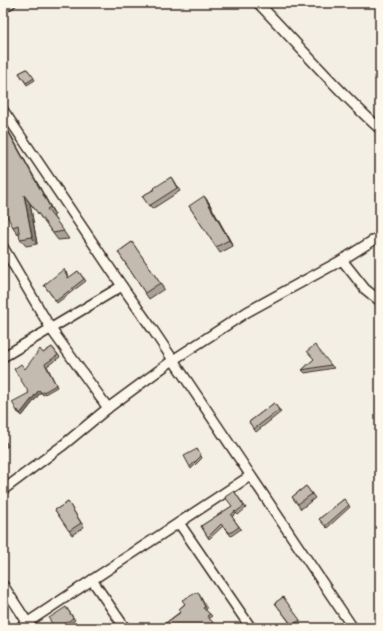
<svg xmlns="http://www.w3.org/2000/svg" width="383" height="631" font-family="'Comic Neue',sans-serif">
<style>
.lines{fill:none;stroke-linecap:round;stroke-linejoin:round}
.street-casing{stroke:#3b2a1e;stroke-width:12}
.street{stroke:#fbf7ec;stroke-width:9}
.wall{fill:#a8a197;stroke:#3b2a1e}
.shaded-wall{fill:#88837b;stroke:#3b2a1e}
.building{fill:#c3bbb0;stroke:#3b2a1e}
</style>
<rect width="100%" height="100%" fill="#f3efe4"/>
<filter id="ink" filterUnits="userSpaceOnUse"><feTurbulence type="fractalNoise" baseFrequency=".025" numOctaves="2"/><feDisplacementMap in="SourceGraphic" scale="8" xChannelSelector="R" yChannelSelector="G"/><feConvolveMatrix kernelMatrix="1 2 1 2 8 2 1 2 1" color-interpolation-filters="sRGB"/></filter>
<g filter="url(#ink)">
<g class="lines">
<g class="street-casing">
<g id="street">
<path d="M258 3C299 45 336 90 380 129"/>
<path d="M3 8 11 3"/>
<path d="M3 110 122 286 153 330 353 628"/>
<path d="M3 247 51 329 108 408"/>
<path d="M342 260 365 289 380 301"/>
<path d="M3 357 122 286"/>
<path d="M3 490 62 446 108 408 173 360 247 312 342 260 380 236"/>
<path d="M179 523 251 628"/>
<path d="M92 580 125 628"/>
<path d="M3 585 31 628"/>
<path d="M19 628 250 476"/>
</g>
</g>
<use href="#street" class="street"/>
</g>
<g class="wall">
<path d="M27 69 35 80 27 85 19 73Z"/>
<path d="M3 122 8 130 55 215 53 216 69 239 58 240 30 203 37 244 26 246 20 239V234L18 235 13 227Z"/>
<path d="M171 177 180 191 152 209 142 196 155 189Z"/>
<path d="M208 201 233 246 220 253 189 206Z"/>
<path d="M132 242 164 289 149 299 118 252Z"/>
<path d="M78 271 86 281 57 303 44 285 66 272 69 278Z"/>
<path d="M52 347 60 357 47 366 57 387 43 395 41 392 22 416 20 413H18L17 411 29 393 25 369 43 353Z"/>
<path d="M307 351 331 365 334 368 305 373 302 370 314 359Z"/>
<path d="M274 403 281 412 256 432 249 422Z"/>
<path d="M3 438 8 446 3 449Z"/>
<path d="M197 449 202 458 191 469 190 467Z"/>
<path d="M306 486 315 498 301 509 292 497Z"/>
<path d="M234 491 246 508 238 515 236 513 232 517 241 529 231 536 223 526 209 539 201 526 232 506Z"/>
<path d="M344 499 350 507 327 528 319 519Z"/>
<path d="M68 502 84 527 72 535 55 510Z"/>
<path d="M198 592 207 609 205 610 210 614 212 616 209 618 217 628H159L180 612 178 610Z"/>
<path d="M283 597 301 622 293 627 275 603Z"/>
<path d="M66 607 75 620 65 627 54 628Z"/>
</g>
<g class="shaded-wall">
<path d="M3 122 8 130 55 215 50 207Z"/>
<path d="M24 195 30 203 37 244 32 237Z"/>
<path d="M204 196 208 201 233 246 229 240Z"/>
<path d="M39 390 41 392 22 416 20 414Z"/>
</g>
<g class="building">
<path d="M27 69 34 78 26 83 19 73Z"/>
<path d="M3 122 50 207 47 209 64 231 53 233 24 195 32 237 20 239 18 225 13 227 3 209Z"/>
<path d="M171 177 177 188 149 206 142 196 155 189 154 188Z"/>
<path d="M204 196 229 240 216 247 189 206Z"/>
<path d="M132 242 160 283 145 293 118 252Z"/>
<path d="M64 269 68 278 78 271 84 279 56 301 44 285Z"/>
<path d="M315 345 331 365 302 370 314 359 307 351Z"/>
<path d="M52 347 58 355 45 364 56 385 42 393 39 390 20 414 18 410 17 411 12 402 29 393 14 369 21 364 25 369 40 349 43 353Z"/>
<path d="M274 403 279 410 254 429 249 422Z"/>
<path d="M3 438 6 443 3 446Z"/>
<path d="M197 449 201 456 190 467 184 456Z"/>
<path d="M306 486 312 494 298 504 292 497Z"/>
<path d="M234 491 244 506 236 512 235 511 231 515 239 527 230 533 221 524 208 537 201 526 232 506 225 497Z"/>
<path d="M344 499 349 505 325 526 319 519Z"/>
<path d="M68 502 81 523 69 531 55 510Z"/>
<path d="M198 592 205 607 203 608 210 614 207 616 216 626 214 628H204V627L203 628H159L181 612 178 610 185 604 182 600Z"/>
<path d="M283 597 300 620 292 625 275 603Z"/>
<path d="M66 607 73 618 63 625 65 628H54L49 618Z"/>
</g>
</g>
<rect width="383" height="631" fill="none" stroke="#fbf7ec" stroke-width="16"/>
<rect x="8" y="8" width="367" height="615" fill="none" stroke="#3b2a1e" stroke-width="1.5" filter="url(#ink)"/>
</svg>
